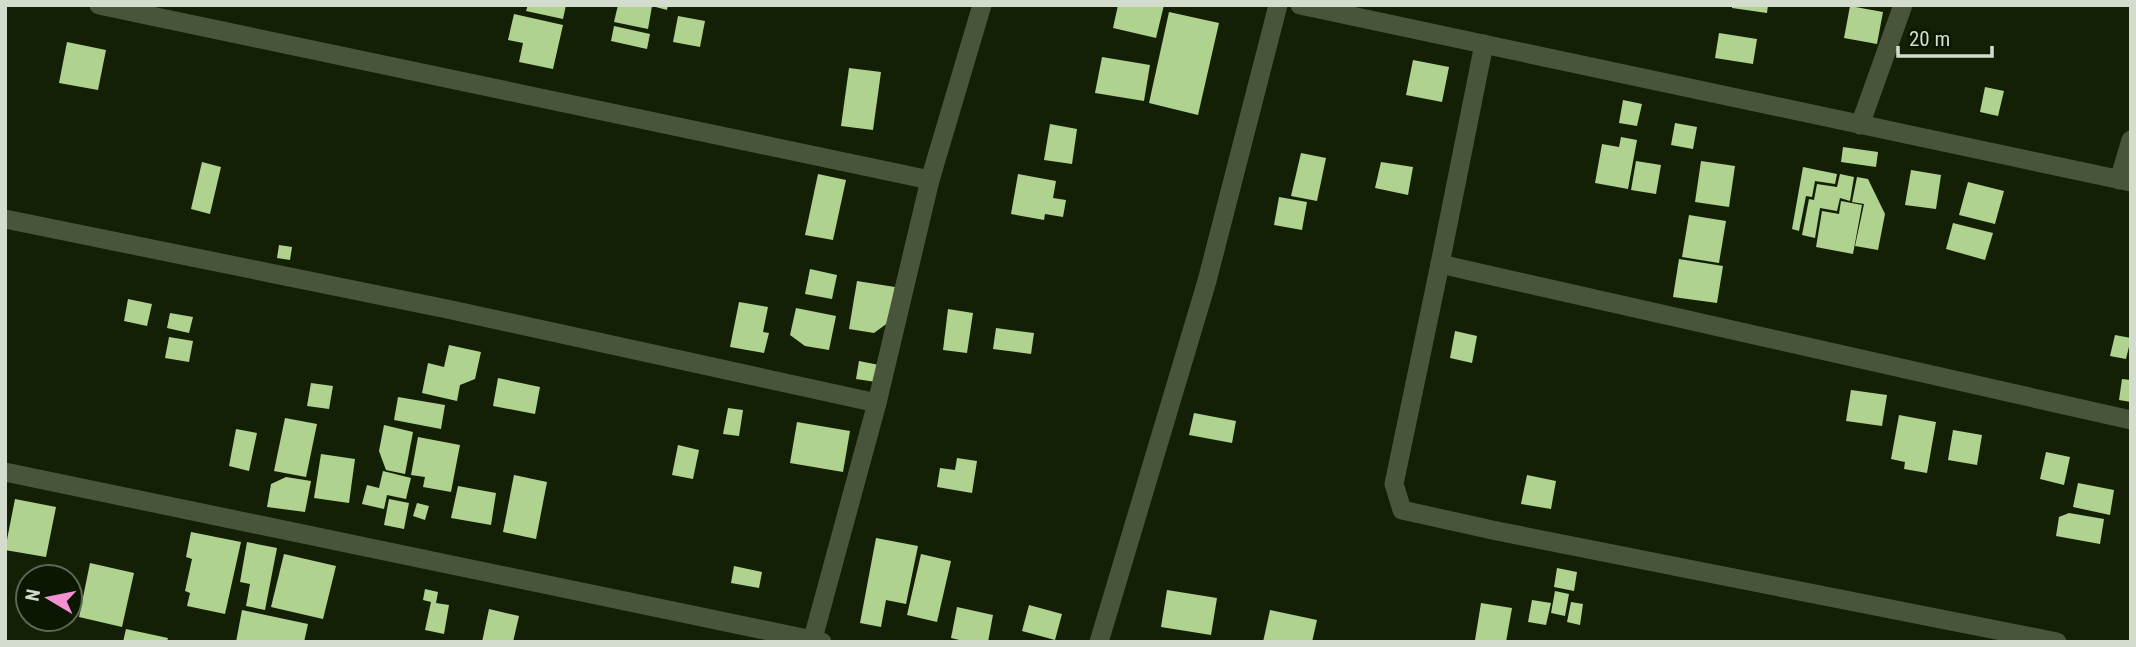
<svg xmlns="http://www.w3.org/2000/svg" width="2136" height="647" font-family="'Roboto Condensed',sans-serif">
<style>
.building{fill:#b0d28f}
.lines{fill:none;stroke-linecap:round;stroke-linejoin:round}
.minor{stroke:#48553b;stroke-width:19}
</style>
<rect width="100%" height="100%" fill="#142006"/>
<g class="building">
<path d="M528 5H566L563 19 526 11Z"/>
<path d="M618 5H668L667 10 652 6 648 29 614 22Z"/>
<path d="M1118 5H1164L1156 38 1113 28Z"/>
<path d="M1732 5H1768L1767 13 1732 8Z"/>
<path d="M1850 6 1883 12 1877 44 1844 38Z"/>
<path d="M1169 12 1219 23 1198 115 1149 103Z"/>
<path d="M514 14 563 25 553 69 519 62 523 43 508 40Z"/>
<path d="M678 16 705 21 700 47 673 42Z"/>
<path d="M614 26 650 34 647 49 611 41Z"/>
<path d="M1719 33 1757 39 1753 64 1715 58Z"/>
<path d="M67 42 106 50 98 90 59 83Z"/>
<path d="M1102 57 1150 65 1144 101 1095 93Z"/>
<path d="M1413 60 1449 67 1442 102 1406 95Z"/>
<path d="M849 68 881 72 873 130 841 126Z"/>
<path d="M1985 87 2004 91 1998 116 1980 112Z"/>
<path d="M1623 100 1642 104 1637 126 1619 123Z"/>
<path d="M1675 123 1697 127 1693 149 1671 145Z"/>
<path d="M1050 124 1077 129 1072 164 1044 160Z"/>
<path d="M1621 137 1637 140 1628 189 1595 183 1602 144 1619 147Z"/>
<path d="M1843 147 1878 152 1876 167 1841 162Z"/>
<path d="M1301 153 1326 158 1317 201 1291 196Z"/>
<path d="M1636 161 1661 165 1656 194 1631 190Z"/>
<path d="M1701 161 1735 166 1729 207 1695 202Z"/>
<path d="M202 162 221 167 210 214 191 209Z"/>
<path d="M1381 162 1413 167 1408 195 1375 188Z"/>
<path d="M1803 167 1837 174 1835 184 1815 181 1812 197 1806 196 1799 231 1792 229Z"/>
<path d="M1911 170 1941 175 1936 209 1905 205Z"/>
<path d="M818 174 846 180 833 240 805 235Z"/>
<path d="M1018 174 1056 181 1053 198 1066 200 1063 217 1045 214 1044 220 1011 214Z"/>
<path d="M1840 174 1854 177 1850 201 1840 198 1837 211 1820 208 1815 238 1802 235 1809 199 1814 200 1817 184 1837 187Z"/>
<path d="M1857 177 1868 179 1885 214 1878 250 1855 246 1864 204 1852 202Z"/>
<path d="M1968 182 2004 191 1995 224 1959 215Z"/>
<path d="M1279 197 1307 202 1302 230 1274 225Z"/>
<path d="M1841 201 1862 205 1853 254 1816 247 1822 211 1839 214Z"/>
<path d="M1689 215 1726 221 1719 263 1682 257Z"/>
<path d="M1953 223 1993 233 1985 260 1946 249Z"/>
<path d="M279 245 292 247 290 260 277 258Z"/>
<path d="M1679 259 1723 266 1717 303 1673 297Z"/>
<path d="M810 269 837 275 832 299 805 294Z"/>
<path d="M857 281 895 287 889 322 874 333 849 329Z"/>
<path d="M128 299 152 304 147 326 124 321Z"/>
<path d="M739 302 768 307 763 332 769 333 764 353 730 347Z"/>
<path d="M796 308 836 316 829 350 805 346 790 335Z"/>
<path d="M948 309 973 313 967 353 943 350Z"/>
<path d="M170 313 193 317 189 333 167 328Z"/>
<path d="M996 328 1034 333 1031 354 993 349Z"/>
<path d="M1455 331 1477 336 1472 363 1450 358Z"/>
<path d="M2115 335 2131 338 2126 359 2110 356Z"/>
<path d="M169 337 193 341 189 362 165 358Z"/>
<path d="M449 345 481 352 475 379 460 385 457 401 422 393 428 363 444 367Z"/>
<path d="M859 361 879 365 876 382 856 379Z"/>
<path d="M498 378 540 387 535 414 493 406Z"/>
<path d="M2122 379 2131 380V402L2119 400Z"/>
<path d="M311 383 333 386 329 409 307 406Z"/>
<path d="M1851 390 1887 395 1882 426 1846 421Z"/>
<path d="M398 397 445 405 441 429 394 420Z"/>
<path d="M728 408 743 410 739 436 723 434Z"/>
<path d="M1194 413 1236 421 1232 443 1189 435Z"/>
<path d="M1899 415 1936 422 1927 473 1904 469 1905 462 1891 459Z"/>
<path d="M285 418 317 424 306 477 274 471Z"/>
<path d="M797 422 850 431 843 472 790 463Z"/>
<path d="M384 425 413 432 405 474 386 470 379 451Z"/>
<path d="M236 429 257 433 249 471 229 466Z"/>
<path d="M1953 430 1982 435 1977 465 1948 460Z"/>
<path d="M418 437 460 445 451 492 423 487 425 477 411 475Z"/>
<path d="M678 445 699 450 693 479 672 475Z"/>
<path d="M2046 452 2070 457 2064 485 2040 479Z"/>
<path d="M321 454 355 459 349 503 314 498Z"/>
<path d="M957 458 977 461 972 493 937 487 940 468 955 470Z"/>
<path d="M383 471 411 478 406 499 387 495 384 509 362 504 367 485 379 488Z"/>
<path d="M514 475 547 482 536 539 503 532Z"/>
<path d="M1527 475 1556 481 1551 509 1521 504Z"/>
<path d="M286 477 311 481 305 512 267 507 271 484Z"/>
<path d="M2078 483 2114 490 2110 515 2073 507Z"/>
<path d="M458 486 496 493 491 525 451 518Z"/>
<path d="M15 499 56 507 46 557 5 550Z"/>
<path d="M389 499 409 503 404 529 384 525Z"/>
<path d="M417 503 429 506 425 520 413 516Z"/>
<path d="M2069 513 2104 519 2100 544 2056 536 2059 517Z"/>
<path d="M191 532 241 542 225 614 187 606 190 593 185 591 192 559 186 557Z"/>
<path d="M876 538 918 546 906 604 886 600 881 627 860 623Z"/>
<path d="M247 542 277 548 265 610 246 606 250 584 240 582Z"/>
<path d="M284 554 336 566 323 619 271 607Z"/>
<path d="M921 554 951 561 937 622 907 615Z"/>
<path d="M90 563 134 573 122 627 79 617Z"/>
<path d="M734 566 762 572 759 588 731 583Z"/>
<path d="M1557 568 1577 572 1574 591 1554 587Z"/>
<path d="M425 589 438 592 436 603 449 605 444 634 425 630 431 602 423 600Z"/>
<path d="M1167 590 1217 598 1211 635 1161 627Z"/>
<path d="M1555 591 1569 594 1565 616 1551 613Z"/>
<path d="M1532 600 1551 603 1546 625 1528 622Z"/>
<path d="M1571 602 1583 604 1580 625 1567 622Z"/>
<path d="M1481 603 1512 608 1506 642 1475 640Z"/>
<path d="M1029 605 1062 614 1055 640 1022 631Z"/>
<path d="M957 607 993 615 988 642H968L951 638Z"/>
<path d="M489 609 519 616 513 642H482Z"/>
<path d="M242 610 308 624 304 642H236Z"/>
<path d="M1270 610 1317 620 1312 642H1263Z"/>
<path d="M126 629 168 638 167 642H123Z"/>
</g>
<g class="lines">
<g class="minor">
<path d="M99 5 930 180"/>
<path d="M1300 5 2131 182"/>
<path d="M1484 44 1440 264 2131 420"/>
<path d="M1860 125 1903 5"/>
<path d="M2119 180 2131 140"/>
<path d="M5 219 447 309 877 403"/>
<path d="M1440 264 1394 484 1402 510 1497 531 2057 642"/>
<path d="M5 472 822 642"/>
<path d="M812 642 877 403 930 180 982 5"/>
<path d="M1099 642 1207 281 1278 5"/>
</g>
</g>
<rect width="2136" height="647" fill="none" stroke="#d4ddcd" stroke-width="14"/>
<g transform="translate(49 598) rotate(280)"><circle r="33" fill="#0b1701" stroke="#5b6653" stroke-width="2"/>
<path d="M0-5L12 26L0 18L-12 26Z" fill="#f491d4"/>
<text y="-10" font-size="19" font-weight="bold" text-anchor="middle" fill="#d4ddcd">N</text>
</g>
<path d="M1898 46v10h94v-10" fill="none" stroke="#d4ddcd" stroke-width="3.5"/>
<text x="1909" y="46" font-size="21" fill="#d4ddcd" stroke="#0b1701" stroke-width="5" paint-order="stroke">20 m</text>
</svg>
